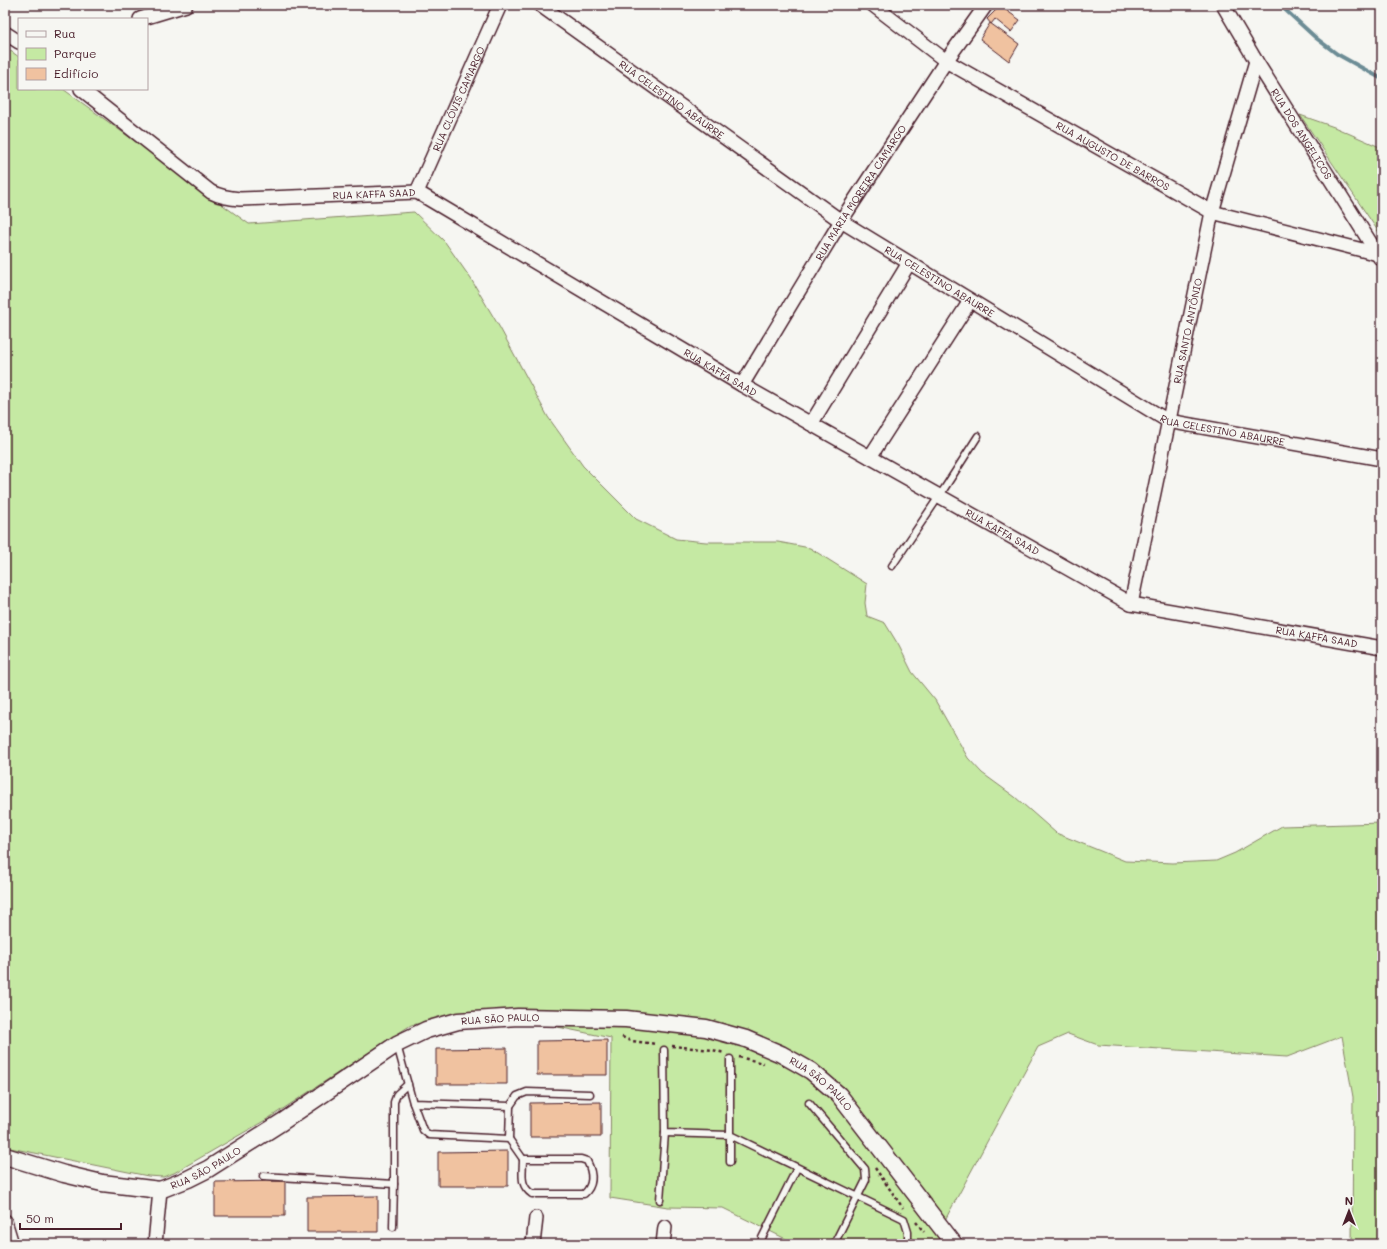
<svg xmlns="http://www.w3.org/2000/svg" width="1387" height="1249" font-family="Mali,sans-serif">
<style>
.green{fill:#c5e9a3;stroke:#888467}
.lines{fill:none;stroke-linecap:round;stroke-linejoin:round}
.stream{stroke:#6c8c95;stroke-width:4}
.building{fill:#f0c2a0;stroke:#4a1f2b}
.service-casing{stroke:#4a1f2b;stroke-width:9}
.minor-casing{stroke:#4a1f2b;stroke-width:16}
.tertiary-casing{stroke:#4a1f2b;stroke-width:19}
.path{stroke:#4a1f2b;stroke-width:2.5;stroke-dasharray:3 3;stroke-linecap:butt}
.service{stroke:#f6f6f2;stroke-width:6}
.minor{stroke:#f6f6f2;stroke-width:13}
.tertiary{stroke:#f6f6f2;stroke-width:16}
.labels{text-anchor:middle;stroke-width:4;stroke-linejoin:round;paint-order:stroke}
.street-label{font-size:10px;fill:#4a1f2b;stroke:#f6f6f2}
</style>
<rect width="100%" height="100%" fill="#f6f6f2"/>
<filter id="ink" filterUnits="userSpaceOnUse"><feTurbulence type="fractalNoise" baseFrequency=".025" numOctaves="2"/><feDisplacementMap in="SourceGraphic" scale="8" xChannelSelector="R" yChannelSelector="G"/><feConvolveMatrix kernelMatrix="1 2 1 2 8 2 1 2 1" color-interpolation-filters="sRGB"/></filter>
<g filter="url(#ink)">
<g class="green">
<path d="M5 47 19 57V89H63L249 224 414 212 445 242 471 279 500 328 548 417 583 466 636 519 676 539 706 542H778L810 548 867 584 865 603 867 616 885 623 899 646 912 672 935 700 968 758 982 773 1015 797 1056 833 1125 861 1173 863 1216 861 1235 853 1282 826 1382 823V1244H1352L1353 1097 1342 1036 1287 1057 1098 1045 1068 1034 1038 1047 938 1233 946 1244H796L723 1208 668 1207 610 1198 611 1038 485 1012 411 1025 269 1118 174 1173 163 1177 148 1176 5 1147Z"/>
<path d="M1300 115 1334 127 1382 148V237Z"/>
</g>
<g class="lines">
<path class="stream" d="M1280 5 1316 38 1337 54 1382 79"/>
</g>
<g class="building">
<path d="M1000 6 1020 20 1011 32 995 19 991 24 987 19Z"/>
<path d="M990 23 1019 44 1009 61 980 39Z"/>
<path d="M607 1040V1075H537V1041Z"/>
<path d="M507 1048V1084H436V1049Z"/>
<path d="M601 1102V1137H530V1103Z"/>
<path d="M508 1151V1186H438V1152Z"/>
<path d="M285 1181V1216H215V1182Z"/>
<path d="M378 1196V1232H307V1197Z"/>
</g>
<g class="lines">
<g class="service-casing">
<g id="service">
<path d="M892 566 944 489 978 436"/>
<path d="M397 1045 413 1103 510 1106 517 1096 527 1092 590 1094"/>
<path d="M664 1050 665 1133 730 1135V1162"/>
<path d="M730 1059V1135L904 1219 908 1232V1244"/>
<path d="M413 1103 423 1130 429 1135 509 1139 510 1106"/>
<path d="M809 1103 865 1169 866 1180 834 1244"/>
<path d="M509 1139 523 1159"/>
<path d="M523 1159H581L587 1161C593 1173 594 1185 584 1194H532C519 1185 523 1174 523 1159Z"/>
<path d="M263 1176 394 1184V1102L397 1094 408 1084"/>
<path d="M660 1200 665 1133"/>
<path d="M393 1227 394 1184"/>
<path d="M762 1238 797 1168"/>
</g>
</g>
<g class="minor-casing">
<g id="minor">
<path id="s1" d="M540 5 841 221 1168 421 1382 459"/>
<path id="s2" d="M873 5 946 61 1212 212 1378 254"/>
<path id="s3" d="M1223 5 1256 61 1380 258"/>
<path d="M140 19 186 5"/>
<path d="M5 33 19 42"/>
<path id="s4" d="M81 89 211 192C221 197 229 198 240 199L417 192 742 385 1131 604 1382 648"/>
<path id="s5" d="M417 192 500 5"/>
<path id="s6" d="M742 385 841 221 946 61 986 5"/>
<path d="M811 424 909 263"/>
<path d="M870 457 970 301"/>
<path id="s7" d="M1131 604 1212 212 1256 61"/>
<path d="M5 1221 12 1244"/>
<path d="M155 1244 160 1190"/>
<path d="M533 1244 536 1218"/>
<path d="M663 1244 665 1227"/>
</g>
</g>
<g class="tertiary-casing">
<g id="tertiary">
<path id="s8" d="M5 1156 64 1174 102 1183 160 1190 188 1179 208 1169 282 1122 397 1044 426 1030 458 1021 518 1017 626 1019 706 1028 746 1039 781 1054 811 1071 839 1095 954 1244"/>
</g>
</g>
<g class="path">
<path d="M622 1037 631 1041 657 1044"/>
<path d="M672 1046 713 1050 724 1053"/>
<path d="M739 1057 763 1063"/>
<path d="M875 1168 903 1208"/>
<path d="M916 1222 924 1232"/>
</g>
<use href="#service" class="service"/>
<use href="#minor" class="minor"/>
<use href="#tertiary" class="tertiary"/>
</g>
</g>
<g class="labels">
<g class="street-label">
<text dy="4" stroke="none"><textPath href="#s5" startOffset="102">RUA CLÓVIS CAMARGO</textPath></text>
<text dy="4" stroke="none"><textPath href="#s1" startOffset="162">RUA CELESTINO ABAURRE</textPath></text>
<text dy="4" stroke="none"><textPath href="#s3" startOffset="151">RUA DOS ANGELICOS</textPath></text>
<text dy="4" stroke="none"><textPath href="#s2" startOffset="284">RUA AUGUSTO DE BARROS</textPath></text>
<text dy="4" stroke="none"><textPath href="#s6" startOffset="226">RUA MARIA MOREIRA CAMARGO</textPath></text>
<text dy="4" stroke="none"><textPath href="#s4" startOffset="330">RUA KAFFA SAAD</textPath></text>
<text dy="4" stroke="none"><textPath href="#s1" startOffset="486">RUA CELESTINO ABAURRE</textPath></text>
<text dy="4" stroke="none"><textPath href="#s7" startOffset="279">RUA SANTO ANTÔNIO</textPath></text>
<text dy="4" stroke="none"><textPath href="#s4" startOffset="726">RUA KAFFA SAAD</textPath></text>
<text dy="4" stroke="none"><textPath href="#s1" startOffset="809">RUA CELESTINO ABAURRE</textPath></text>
<text dy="4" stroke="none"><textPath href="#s4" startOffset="1050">RUA KAFFA SAAD</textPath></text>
<text dy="4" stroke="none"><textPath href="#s4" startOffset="1386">RUA KAFFA SAAD</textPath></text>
<text dy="4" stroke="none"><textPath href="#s8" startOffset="546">RUA SÃO PAULO</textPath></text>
<text dy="4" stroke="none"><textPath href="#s8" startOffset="882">RUA SÃO PAULO</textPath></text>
<text dy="4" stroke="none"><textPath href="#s8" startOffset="210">RUA SÃO PAULO</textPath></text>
</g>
</g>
<rect width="1387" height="1249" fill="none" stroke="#f6f6f2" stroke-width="20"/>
<rect x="10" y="10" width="1367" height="1229" fill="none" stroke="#4a1f2b" stroke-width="1.5" filter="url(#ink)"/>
<rect x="18" y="18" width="130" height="72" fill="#f6f6f2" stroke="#b1a0a2"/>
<rect x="26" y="31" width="20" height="6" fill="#f6f6f2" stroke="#b1a0a2"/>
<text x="54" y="38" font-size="12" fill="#4a1f2b">Rua</text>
<rect x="26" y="48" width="20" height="12" fill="#c5e9a3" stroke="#b1a0a2"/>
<text x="54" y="58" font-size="12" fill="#4a1f2b">Parque</text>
<rect x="26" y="68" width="20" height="12" fill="#f0c2a0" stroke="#b1a0a2"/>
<text x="54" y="78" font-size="12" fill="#4a1f2b">Edifício</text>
<g transform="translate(1349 1211)" stroke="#f6f6f2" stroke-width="3" paint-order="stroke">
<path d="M0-3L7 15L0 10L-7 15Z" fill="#4a1f2b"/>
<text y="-6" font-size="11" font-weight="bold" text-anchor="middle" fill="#4a1f2b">N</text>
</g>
<path d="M20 1223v6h101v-6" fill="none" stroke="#4a1f2b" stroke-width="2"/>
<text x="26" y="1223" font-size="12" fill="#4a1f2b" stroke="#f6f6f2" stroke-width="3" paint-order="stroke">50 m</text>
</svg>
